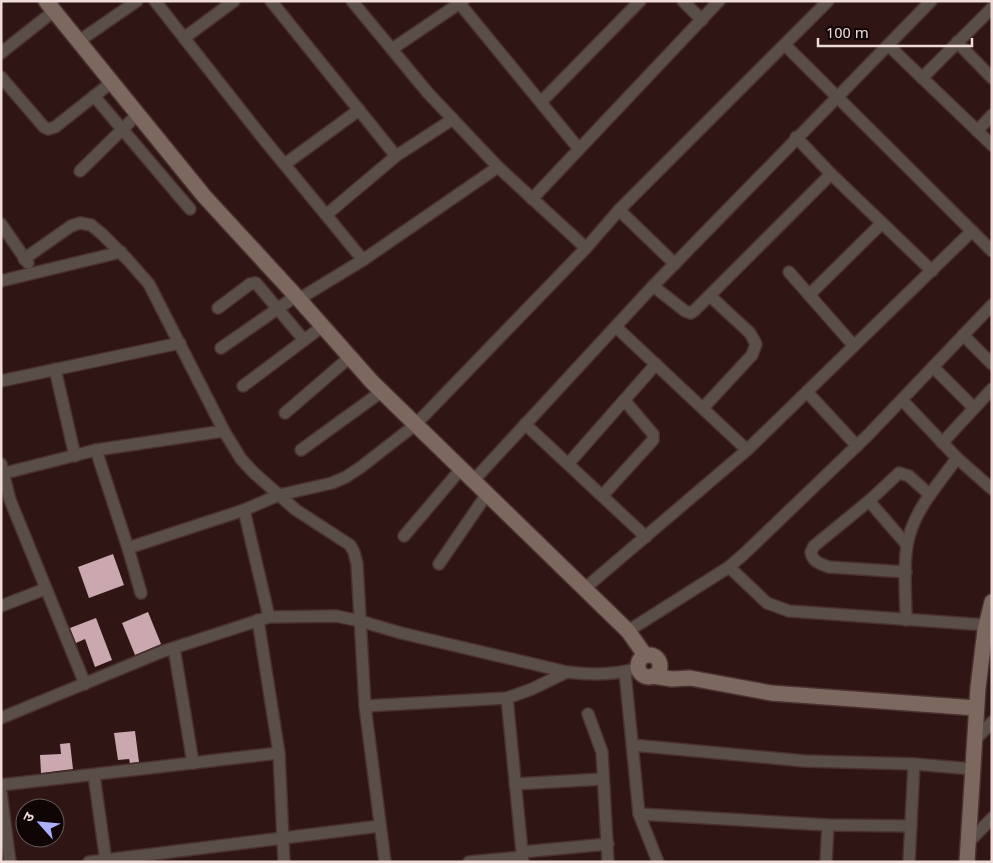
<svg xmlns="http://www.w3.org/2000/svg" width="993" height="863" font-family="Georgia,'Noto Sans Devanagari',serif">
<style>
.building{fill:#cba7af}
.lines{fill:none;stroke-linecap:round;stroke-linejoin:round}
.street-casing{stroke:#4a3130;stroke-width:14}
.secondary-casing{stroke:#4a3130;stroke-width:18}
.street{stroke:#5a4e48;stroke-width:11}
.secondary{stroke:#7d6860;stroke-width:15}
</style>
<rect width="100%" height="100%" fill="#2f1514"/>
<g class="building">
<path d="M113 554 124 585 89 598 78 567Z"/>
<path d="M148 612 161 644 135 655 122 623Z"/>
<path d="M96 618 112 660 95 667 85 639 76 643 70 628Z"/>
<path d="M135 731 139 762 130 763 129 759 118 760 114 733Z"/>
<path d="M70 743 73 769 41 773 40 755 61 754 60 744Z"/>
</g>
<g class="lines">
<g class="street-casing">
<g id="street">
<path d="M155 1 262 137 363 260"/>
<path d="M271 1 396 156"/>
<path d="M352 1 428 93 498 167 586 248"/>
<path d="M683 1 702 20"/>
<path d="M460 4 579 149"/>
<path d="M184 38 234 1"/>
<path d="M79 41 137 1"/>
<path d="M957 42 992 78"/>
<path d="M785 45 992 251"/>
<path d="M888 45 992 145"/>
<path d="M392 49 463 1"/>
<path d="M1 53 54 11"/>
<path d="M1 77 44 127 48 129 55 127 112 82"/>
<path d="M922 78 992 8"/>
<path d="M94 96 190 209"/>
<path d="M541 102 640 1"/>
<path d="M977 131 992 115"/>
<path d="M796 137 831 174 932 271"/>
<path d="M285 164 359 110"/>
<path d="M80 171 138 114"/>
<path d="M532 199 719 1"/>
<path d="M619 210 675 264"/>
<path d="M326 215 396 156 453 119"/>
<path d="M1 224 28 263"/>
<path d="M24 259 71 226 80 223 91 225 102 234 128 260 149 284 224 431 241 459 254 473 296 510 350 545 354 552 357 564 365 706 385 862"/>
<path d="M789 272 854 346"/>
<path d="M1 281 121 252"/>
<path d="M653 286 685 311 691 313 694 311 831 174"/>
<path d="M809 295 882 223"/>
<path d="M299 299 363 260 498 167"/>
<path d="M218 308 250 284 256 283 304 340"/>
<path d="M616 327 747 450"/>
<path d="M963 335 992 364"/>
<path d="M221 348 296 296"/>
<path d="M933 367 974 408"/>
<path d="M55 369 75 456"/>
<path d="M1 381 180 343"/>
<path d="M243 386 323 326"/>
<path d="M807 392 857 446"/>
<path d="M902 400 957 458 992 489"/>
<path d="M703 408 752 355 756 344 750 333 710 296"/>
<path d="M285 413 350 357"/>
<path d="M525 424 646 537"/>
<path d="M942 443 992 389"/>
<path d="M96 450 128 548 141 593"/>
<path d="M301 450 381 392"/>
<path d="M1 464 10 500 85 684"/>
<path d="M568 464 656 364"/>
<path d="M5 473 96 450 224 431"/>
<path d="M473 481 653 286 931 1"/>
<path d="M602 496 653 440V434L624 400"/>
<path d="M869 501 907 545"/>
<path d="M244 510 269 617"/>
<path d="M404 536 461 469"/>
<path d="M128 548 244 510 279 495 332 483 346 477 361 467 415 425 586 248 619 210 828 1"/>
<path d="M439 564 487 494"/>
<path d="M729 567 767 603 789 611 986 625"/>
<path d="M906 572 829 567C821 564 812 562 811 552L814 546 869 501 899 473 909 476 930 495"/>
<path d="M584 589 747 450 972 231"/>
<path d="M1 606 45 589"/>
<path d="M906 620C906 597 903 568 907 546 912 512 938 485 957 458"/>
<path d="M628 631 729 567 744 554 869 434 992 305"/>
<path d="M174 648 193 763"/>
<path d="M625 672 639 814 658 862"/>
<path d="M507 698 523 862"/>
<path d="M365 706 507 698 532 689 567 672"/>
<path d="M588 714 602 752 608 862"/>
<path d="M1 718 161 652 269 617 336 616 360 621 401 633 567 672C591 675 616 675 638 668"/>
<path d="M975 740 992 722"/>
<path d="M632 745 805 761 914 764 973 769"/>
<path d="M279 753 284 862"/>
<path d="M94 775 106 862"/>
<path d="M515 784 603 779"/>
<path d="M1 785 279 753 258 620"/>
<path d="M1 793 10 862"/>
<path d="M639 814 828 825 911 826"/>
<path d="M969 842 992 818"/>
<path d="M522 852 608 844"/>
<path d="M89 862 380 826"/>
<path d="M469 862 522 857"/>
<path d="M826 862 828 825"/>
<path d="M909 862 914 764"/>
</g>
</g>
<g class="secondary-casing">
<g id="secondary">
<path d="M46 1 204 196 296 296 372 382 628 631 645 655"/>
<circle cx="649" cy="666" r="11"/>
<path d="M653 676 672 679 690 678 771 693 976 708"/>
<path d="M967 862 978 688 985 630 992 602"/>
</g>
</g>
<use href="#street" class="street"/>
<use href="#secondary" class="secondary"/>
</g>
<rect width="993" height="863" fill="none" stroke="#efdbda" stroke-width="5"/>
<g transform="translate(40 823) rotate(297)"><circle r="24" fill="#100505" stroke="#695b5a"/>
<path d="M0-4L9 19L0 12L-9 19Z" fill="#acaffb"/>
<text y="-8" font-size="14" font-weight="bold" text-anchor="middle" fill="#efdbda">उ</text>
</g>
<path d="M818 38v8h154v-8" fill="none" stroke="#efdbda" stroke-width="2.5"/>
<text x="826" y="38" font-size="15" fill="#efdbda" stroke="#100505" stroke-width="4" paint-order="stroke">100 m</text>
</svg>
